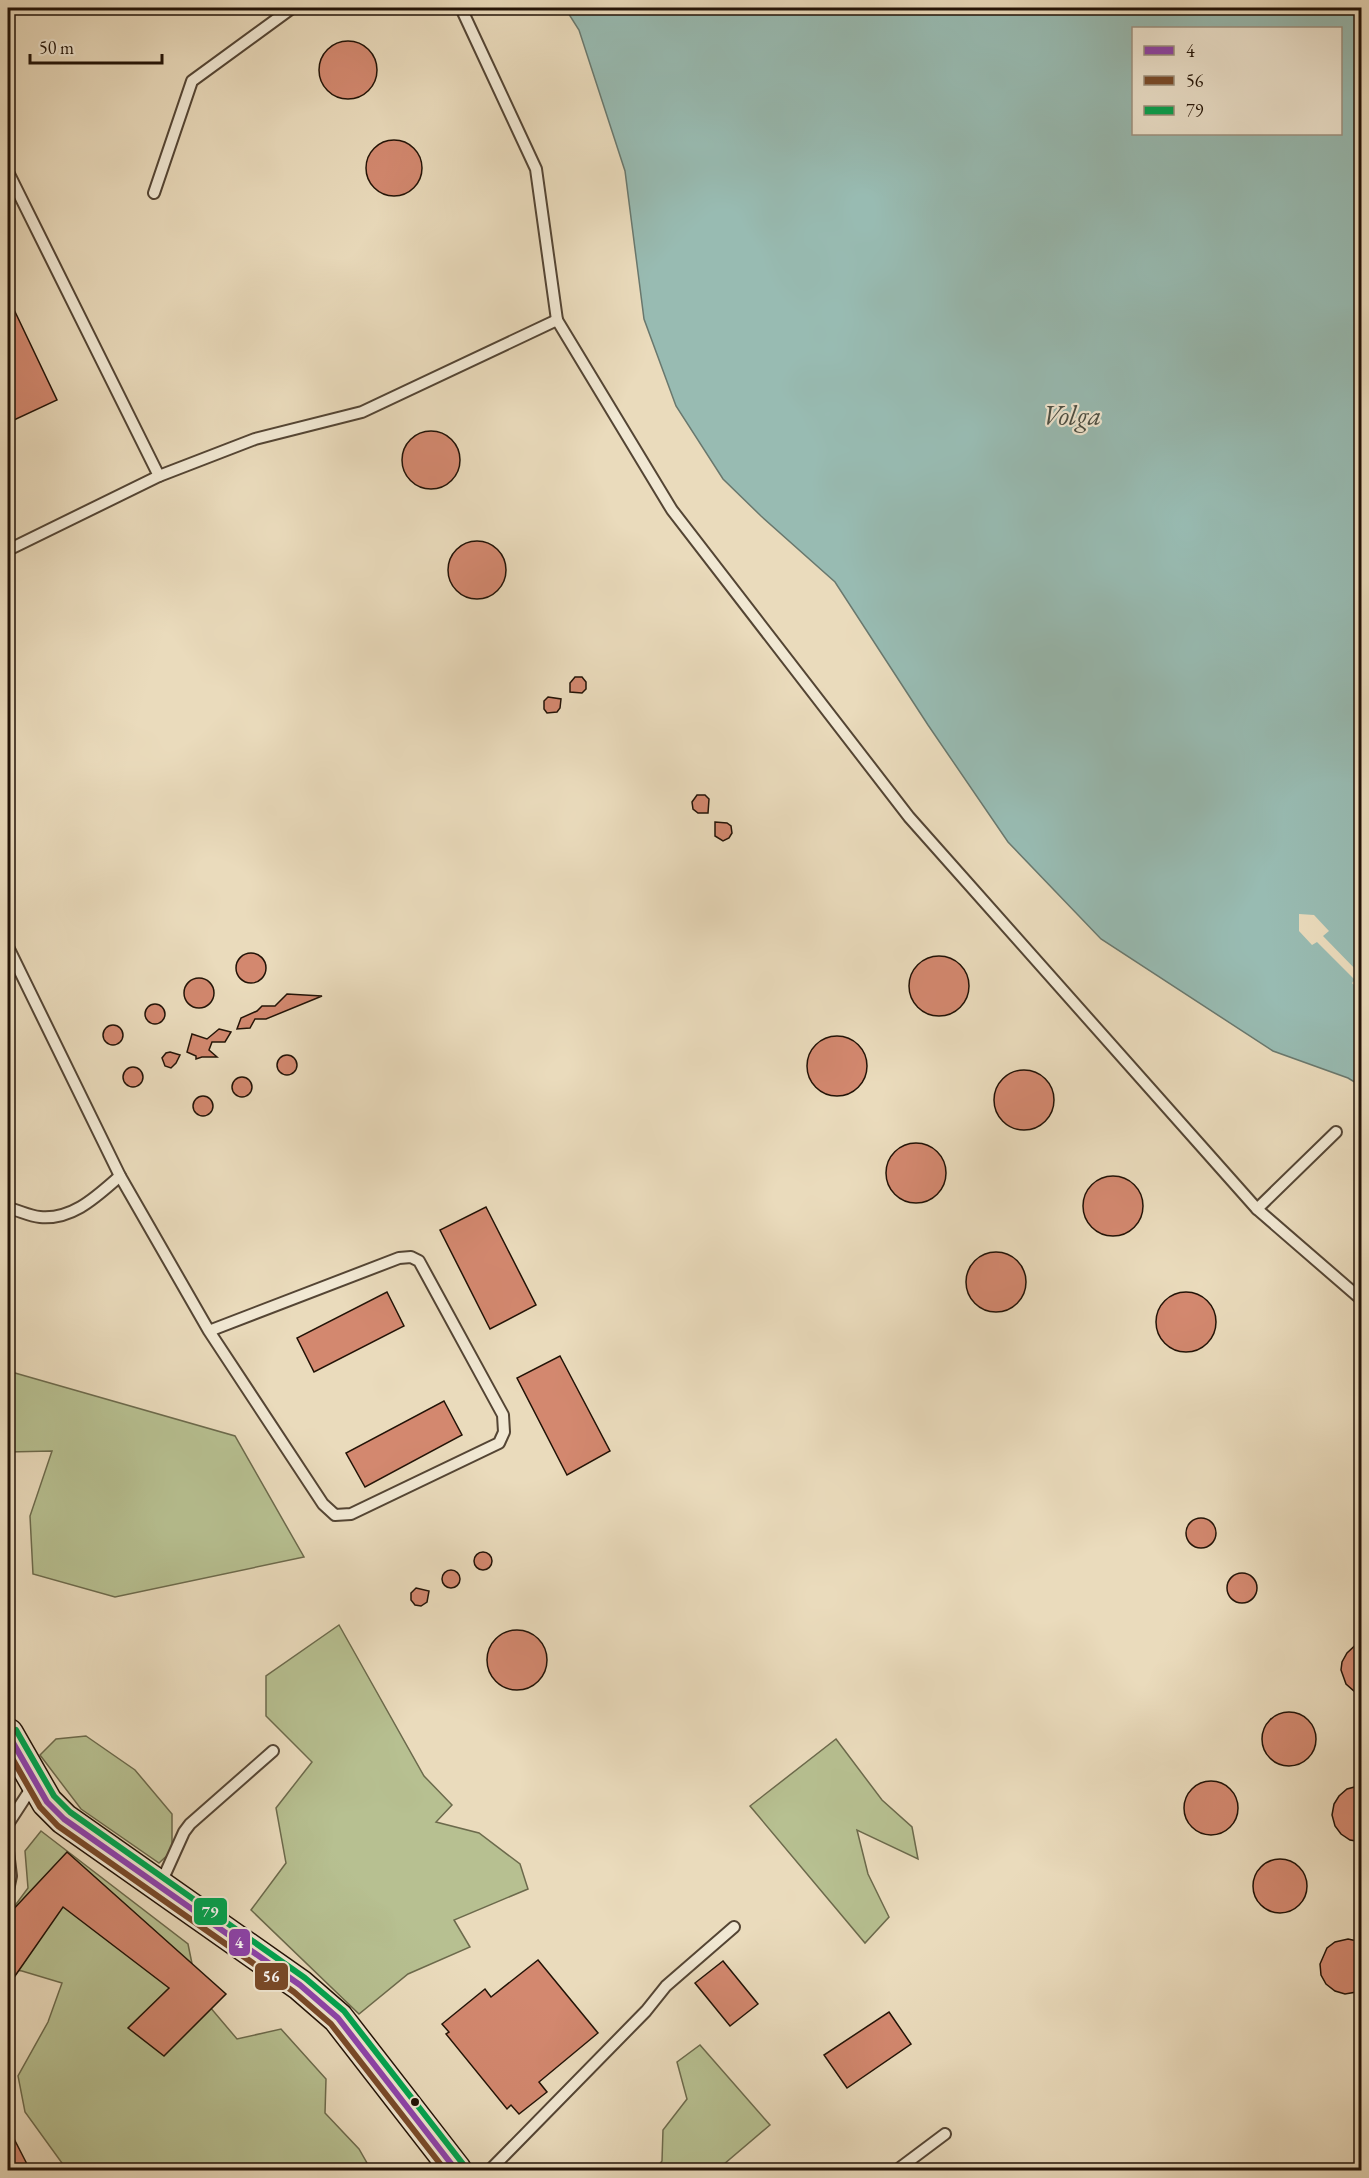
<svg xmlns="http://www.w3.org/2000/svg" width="1369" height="2178" font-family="'EB Garamond',serif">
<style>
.green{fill:#b7c091;stroke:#6c6a4c;stroke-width:1.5}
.water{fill:#98bbb2;stroke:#69786e;stroke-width:1.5;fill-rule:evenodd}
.pier{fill:#eadbbc}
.building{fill:#d3886f;stroke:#221307;stroke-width:1.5}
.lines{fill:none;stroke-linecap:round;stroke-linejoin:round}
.lane-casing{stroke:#544534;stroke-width:14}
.secondary-casing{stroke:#221307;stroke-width:33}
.lane{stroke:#f1e8d3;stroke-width:10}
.secondary{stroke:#f1e8d3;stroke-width:30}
.bus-1-casing{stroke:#f1e8d3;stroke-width:10}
.bus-2-casing{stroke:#f1e8d3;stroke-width:10}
.bus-3-casing{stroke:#f1e8d3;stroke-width:10}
.bus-1{stroke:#8e44ad;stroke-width:6}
.bus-2{stroke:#7a4b2a;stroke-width:6}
.bus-3{stroke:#00a651;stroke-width:6}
.bus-dot{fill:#221307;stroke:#f1e8d3;stroke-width:2}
.labels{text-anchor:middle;stroke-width:4.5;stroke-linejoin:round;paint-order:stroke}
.water-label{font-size:28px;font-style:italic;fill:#4b4e43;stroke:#f1e8d3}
.line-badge{stroke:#f1e8d3;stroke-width:2}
.badge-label{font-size:16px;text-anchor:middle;font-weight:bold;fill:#fff}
</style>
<rect width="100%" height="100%" fill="#eadbbc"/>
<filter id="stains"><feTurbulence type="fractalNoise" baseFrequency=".00333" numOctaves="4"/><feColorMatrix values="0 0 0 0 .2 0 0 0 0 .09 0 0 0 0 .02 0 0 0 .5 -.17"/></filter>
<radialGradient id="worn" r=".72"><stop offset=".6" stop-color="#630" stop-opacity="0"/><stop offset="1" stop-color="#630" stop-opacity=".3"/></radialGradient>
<g class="green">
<path d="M8 1371 235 1436 304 1557 115 1597 33 1574 30 1516 52 1451 8 1452Z"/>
<path d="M339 1625 424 1776 452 1805 436 1822 479 1833 520 1864 528 1889 454 1920 470 1947 408 1974 359 2014 251 1910 286 1863 276 1808 312 1762 266 1716V1676Z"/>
<path d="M86 1736 135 1770 172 1814V1851L159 1863 81 1809 40 1755 56 1739Z"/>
<path d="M836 1739 882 1800 912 1827 918 1859 857 1830 868 1874 889 1917 865 1943 750 1806Z"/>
<path d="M41 1831 188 1944 198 1993 237 2039 281 2029 326 2079 325 2113 359 2149 371 2170H67L25 2112 18 2076 48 2022 62 1983 22 1971 8 1969V1915L28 1888 25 1851Z"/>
<path d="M700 2045 770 2125 717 2170H655L662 2161 663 2130 687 2099 677 2062Z"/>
</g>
<path class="water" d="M565 8H1361V1086L1348 1078 1273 1051 1101 939 1008 842 928 725 835 582 761 516 723 479 676 406 644 319 625 171 579 30ZM1134 28H1340V134H1134Z"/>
<path class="pier" d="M1299 914 1314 915 1329 931 1323 936 1359 973 1361 972V992L1352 983 1355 980 1317 942 1312 945 1299 931Z"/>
<g class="building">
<circle cx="348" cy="70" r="29"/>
<circle cx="394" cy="168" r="28"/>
<path d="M8 297 57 400 14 420 8 406Z"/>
<circle cx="431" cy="460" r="29"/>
<circle cx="477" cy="570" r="29"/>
<path d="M575 677H582L586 682V689L582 693 570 692V683Z"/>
<path d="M548 697 561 699 560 708 557 712 547 713 544 709V701Z"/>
<path d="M697 795H705L709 799 708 813H698L693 809 692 802Z"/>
<path d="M715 822 727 823 731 826 732 833 729 838 723 841 715 836Z"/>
<circle cx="251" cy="968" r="15"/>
<circle cx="939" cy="986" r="30"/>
<circle cx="199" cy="993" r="15"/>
<path d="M287 994 322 996 266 1019H255L250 1028 237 1029 241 1018 257 1011 262 1006H275Z"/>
<circle cx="155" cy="1014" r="10"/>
<circle cx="113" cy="1035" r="10"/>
<path d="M219 1029 231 1032 225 1042H212L209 1050 217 1057H202L196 1059V1056L187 1052 192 1034 207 1039Z"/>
<circle cx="837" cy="1066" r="30"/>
<path d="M170 1052 180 1055 176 1063 171 1068 165 1066 162 1058 166 1053Z"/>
<circle cx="287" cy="1065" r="10"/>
<circle cx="133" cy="1077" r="10"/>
<circle cx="1024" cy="1100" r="30"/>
<circle cx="242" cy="1087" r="10"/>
<circle cx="203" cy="1106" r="10"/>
<circle cx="916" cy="1173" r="30"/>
<circle cx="1113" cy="1206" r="30"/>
<path d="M486 1207 536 1305 490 1329 440 1230Z"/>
<circle cx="996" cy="1282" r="30"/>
<path d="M387 1292 404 1326 314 1372 297 1338Z"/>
<circle cx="1186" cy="1322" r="30"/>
<path d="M560 1356 610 1451 567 1475 517 1378Z"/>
<path d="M444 1401 462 1435 365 1487 346 1453Z"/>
<circle cx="1201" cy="1533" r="15"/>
<circle cx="483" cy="1561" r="9"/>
<circle cx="451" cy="1579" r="9"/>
<circle cx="1242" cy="1588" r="15"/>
<path d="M416 1588 429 1591 427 1602 421 1606 415 1605 411 1600V1593Z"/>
<circle cx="517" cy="1660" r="30"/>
<path d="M1362 1639V1698L1346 1684 1341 1670 1342 1662 1347 1653Z"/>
<circle cx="1289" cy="1739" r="27"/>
<circle cx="1211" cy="1808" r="27"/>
<path d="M1362 1785V1842L1350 1840 1341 1834 1335 1826 1332 1815 1334 1804 1339 1796 1347 1789Z"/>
<path d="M67 1852 226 1994 164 2056 128 2028 169 1988 63 1907 8 1986V1915Z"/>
<circle cx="1280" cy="1886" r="27"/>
<path d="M1348 1939 1362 1942V1991L1345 1994 1335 1991 1326 1984 1321 1975 1320 1964 1327 1948 1335 1942Z"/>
<path d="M538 1960 598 2033 539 2082 547 2092 519 2114 511 2105 507 2109 446 2034 449 2032 442 2024 485 1989 491 1997Z"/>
<path d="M723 1961 758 2004 730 2026 695 1983Z"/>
<path d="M889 2012 911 2044 847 2088 824 2055Z"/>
<path d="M8 2127 30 2170H8Z"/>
</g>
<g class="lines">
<g class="lane-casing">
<g id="lane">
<path d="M461 8 536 169 557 320 672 510 909 817 1257 1209 1336 1132"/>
<path d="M8 172 159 476"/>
<path d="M154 193 192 81 292 8"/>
<path d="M8 550 159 476 255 439 362 412 557 320"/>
<path d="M8 947 120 1176 209 1331 323 1504 335 1515 351 1514 499 1443 504 1432 503 1415 419 1261 411 1257 399 1258 209 1331"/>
<path d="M8 1208C18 1210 29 1216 40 1217 73 1220 97 1196 120 1176"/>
<path d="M1257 1209 1362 1300"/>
<path d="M8 1824 34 1784"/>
<path d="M8 1851 11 1876 8 1890"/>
<path d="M161 1883 184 1832 190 1824 273 1751"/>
<path d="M490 2170 646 2011 666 1986 734 1927"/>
<path d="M897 2170 945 2134"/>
</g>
</g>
<g class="secondary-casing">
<path id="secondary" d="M8 1734 47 1802 64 1819 300 1985 338 2018 456 2170"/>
</g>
<use href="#lane" class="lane"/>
<use href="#secondary" class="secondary"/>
<g class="bus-1-casing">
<path id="bus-1" d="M8 1734 47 1802 64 1819 300 1985 338 2018 456 2170"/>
</g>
<g class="bus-2-casing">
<path id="bus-2" d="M8 1751 40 1807 58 1826 294 1992 331 2024 445 2170"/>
</g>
<g class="bus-3-casing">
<path id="bus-3" d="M16 1730 54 1796 70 1812 305 1978 344 2011 463 2164"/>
</g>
<use href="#bus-1" class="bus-1"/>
<use href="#bus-2" class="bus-2"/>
<use href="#bus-3" class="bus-3"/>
</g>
<circle class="bus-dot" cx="415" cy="2102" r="5"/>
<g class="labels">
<g class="water-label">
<text x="1072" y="425">Volga</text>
</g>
</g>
<g class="line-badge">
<rect x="193" y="1897" width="35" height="29" rx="6" fill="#00a651"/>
<rect x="228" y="1928" width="23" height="29" rx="6" fill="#8e44ad"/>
<rect x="254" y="1962" width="35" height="29" rx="6" fill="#7a4b2a"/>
</g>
<g class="badge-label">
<text x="210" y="1917">79</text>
<text x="239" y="1948">4</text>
<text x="271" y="1982">56</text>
</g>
<rect width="1369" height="2178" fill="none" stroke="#eadbbc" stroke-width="30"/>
<rect x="9" y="9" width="1351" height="2160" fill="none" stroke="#221307" stroke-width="3"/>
<rect x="15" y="15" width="1339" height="2148" fill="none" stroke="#221307" stroke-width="1.5"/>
<rect x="1132" y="27" width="210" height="108" fill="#f1e8d3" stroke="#9e9381" stroke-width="1.5"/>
<rect x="1144" y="46" width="30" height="9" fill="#8e44ad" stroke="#9e9381" stroke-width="1.5"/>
<text x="1186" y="57" font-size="18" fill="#221307">4</text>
<rect x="1144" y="76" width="30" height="9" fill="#7a4b2a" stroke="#9e9381" stroke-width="1.5"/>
<text x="1186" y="87" font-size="18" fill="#221307">56</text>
<rect x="1144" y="106" width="30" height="9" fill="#00a651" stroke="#9e9381" stroke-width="1.5"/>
<text x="1186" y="117" font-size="18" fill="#221307">79</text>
<path d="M30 54v9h132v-9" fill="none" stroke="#221307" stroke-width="3"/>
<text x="39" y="54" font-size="18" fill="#221307" stroke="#f1e8d3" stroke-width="4.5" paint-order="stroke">50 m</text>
<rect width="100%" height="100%" filter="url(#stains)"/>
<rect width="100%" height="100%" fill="url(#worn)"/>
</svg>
